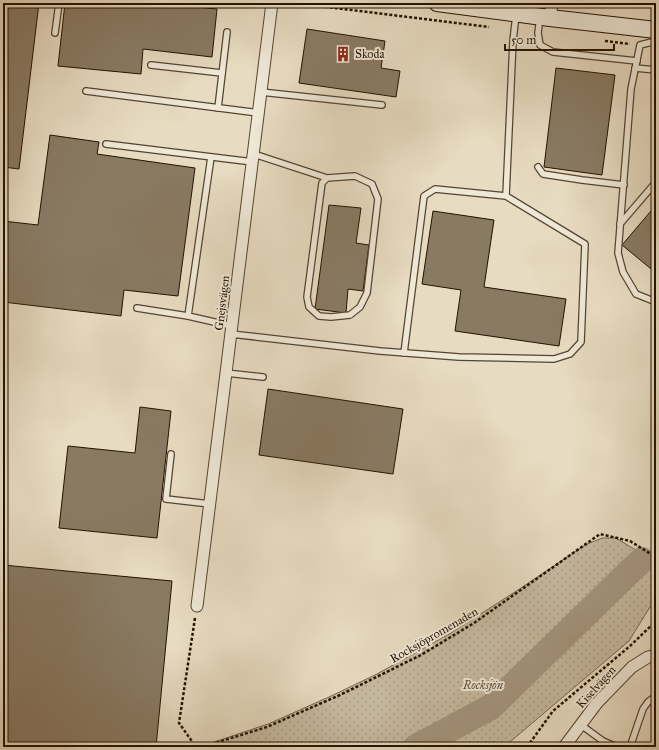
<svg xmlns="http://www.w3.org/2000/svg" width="659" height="750" font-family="'IM FELL Great Primer',serif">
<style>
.park{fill:url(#park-dots);stroke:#756550}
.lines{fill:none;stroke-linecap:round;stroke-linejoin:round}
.river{stroke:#a5967f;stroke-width:26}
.building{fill:#897a64;stroke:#241100}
.service-casing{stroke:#554430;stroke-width:8}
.minor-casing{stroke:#554430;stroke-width:13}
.secondary-casing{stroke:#241100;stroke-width:18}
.path{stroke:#241100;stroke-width:2.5;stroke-dasharray:3 2;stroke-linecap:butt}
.service{stroke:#efe8d7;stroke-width:5.5}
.minor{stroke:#efe8d7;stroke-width:11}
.secondary{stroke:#efe8d7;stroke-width:16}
.labels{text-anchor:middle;stroke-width:4;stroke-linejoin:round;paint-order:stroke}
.poi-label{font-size:12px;fill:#241100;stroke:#efe8d7;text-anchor:start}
.street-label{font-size:12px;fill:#241100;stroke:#efe8d7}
.park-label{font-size:12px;font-style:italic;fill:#5d4c38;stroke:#efe8d7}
</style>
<defs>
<pattern id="park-dots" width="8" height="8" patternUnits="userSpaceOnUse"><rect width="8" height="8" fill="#c6b9a0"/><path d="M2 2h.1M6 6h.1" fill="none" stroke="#aa9e88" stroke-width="1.8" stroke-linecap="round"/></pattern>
</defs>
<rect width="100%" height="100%" fill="#e7dbc1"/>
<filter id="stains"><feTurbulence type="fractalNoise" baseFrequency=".005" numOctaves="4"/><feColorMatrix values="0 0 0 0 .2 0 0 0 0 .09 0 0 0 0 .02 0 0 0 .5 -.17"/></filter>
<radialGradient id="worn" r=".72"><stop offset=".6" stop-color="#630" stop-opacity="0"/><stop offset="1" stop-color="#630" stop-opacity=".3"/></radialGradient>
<path class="park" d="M602 538H616L654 561 656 566V596L650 607 629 641 504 747H199L268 724 329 697 377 674 451 633 521 588 585 545Z"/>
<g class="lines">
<path class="river" d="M416 747 491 707 628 573 642 560"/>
</g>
<g class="building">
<path d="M3 3H39L19 169 3 167Z"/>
<path d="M65 3H159L217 9 212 57 143 49 141 74 58 66Z"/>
<path d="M307 29 385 41 381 68 400 71 396 97 299 83Z"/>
<path d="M556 68 615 75 602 175 544 167Z"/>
<path d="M50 135 99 142 97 154 195 168 178 296 124 290 121 316 3 302V221L38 225Z"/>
<path d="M329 205 361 208 356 243 369 245 363 291 348 289 346 313 315 309Z"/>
<path d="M656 205V273L622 245Z"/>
<path d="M433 211 494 220 484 287 566 299 559 346 455 331 461 290 422 284Z"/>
<path d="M268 389 403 409 393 474 259 455Z"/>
<path d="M140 407 171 411 157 538 59 528 68 446 135 453Z"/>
<path d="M3 565 172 581 156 747H45L3 743Z"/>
</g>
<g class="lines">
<g class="service-casing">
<g id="service">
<path d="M540 17 538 33 540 45 553 52 637 61"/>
<path d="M55 33 59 3"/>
<path d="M656 41 640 45 631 89 618 253 623 272 636 294 656 302"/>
<path d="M151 65 222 73"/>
<path d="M635 68 656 70"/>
<path d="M86 91 259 113"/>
<path d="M261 92 382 105"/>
<path d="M218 108 227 32"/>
<path d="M106 144 253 162"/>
<path d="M254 154 327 178 322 183 307 297 309 307 319 316 331 317 350 315 360 307 367 293 378 199 372 184 355 176 327 178"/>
<path d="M211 157 188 316 232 326"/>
<path d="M538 167 543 174 582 180 624 185"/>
<path d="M620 224 656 182"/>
<path d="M137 308 188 316"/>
<path d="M231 334 380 351 459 357 554 359 570 354 581 342 585 244 506 196 513 41 516 15"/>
<path d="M404 353 424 196 435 189 506 196"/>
<path d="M226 373 263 377"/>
<path d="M171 454 166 499 210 504"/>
<path d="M581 725 603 741 617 747"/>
<path d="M630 747 643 709 648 702 656 696"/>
</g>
</g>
<g class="minor-casing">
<g id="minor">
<path d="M550 18 552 3"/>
<path d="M197 606 272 3"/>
<path d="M564 747 597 703 632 667 648 657 656 655"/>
</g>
</g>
<g class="secondary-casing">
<path id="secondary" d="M437 3 550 18 656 30"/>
</g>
<g class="path">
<path d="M295 3 489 27"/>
<path d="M605 41 630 44"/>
<path d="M195 618 179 723 196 747"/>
<path d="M202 747 267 727 340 695 421 655 474 623 600 534 630 541 654 556 656 561"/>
<path d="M527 747 553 711 630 646 656 621"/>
</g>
<use href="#service" class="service"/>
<use href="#minor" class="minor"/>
<use href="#secondary" class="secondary"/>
</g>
<defs>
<g id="building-bare" transform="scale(1.2)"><path d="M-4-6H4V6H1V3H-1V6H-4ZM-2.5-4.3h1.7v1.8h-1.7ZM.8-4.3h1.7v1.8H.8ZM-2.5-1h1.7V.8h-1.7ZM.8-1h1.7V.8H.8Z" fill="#8f2418" stroke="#efe8d7" stroke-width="2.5" paint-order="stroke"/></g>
</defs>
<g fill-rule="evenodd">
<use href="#building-bare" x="343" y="54"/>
</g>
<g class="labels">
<g class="poi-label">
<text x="355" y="58">Skoda</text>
</g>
<g class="street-label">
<text transform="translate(222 303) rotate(-83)" y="4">Gnejsvägen</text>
<text transform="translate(434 635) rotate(-30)" y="4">Rocksjöpromenaden</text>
<text transform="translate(596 687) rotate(-48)" y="4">Kiselvägen</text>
</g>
<g class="park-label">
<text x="483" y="689">Rocksjön</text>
</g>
</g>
<rect width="659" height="750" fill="none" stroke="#e7dbc1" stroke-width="16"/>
<rect x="4" y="4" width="651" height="742" fill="none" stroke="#241100" stroke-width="2"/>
<rect x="8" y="8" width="643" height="734" fill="none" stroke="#241100"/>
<path d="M505 44v6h109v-6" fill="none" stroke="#241100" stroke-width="2"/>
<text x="511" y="44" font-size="12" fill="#241100" stroke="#efe8d7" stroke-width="3" paint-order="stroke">50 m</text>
<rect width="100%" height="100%" filter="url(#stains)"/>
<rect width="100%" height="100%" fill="url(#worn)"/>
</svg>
